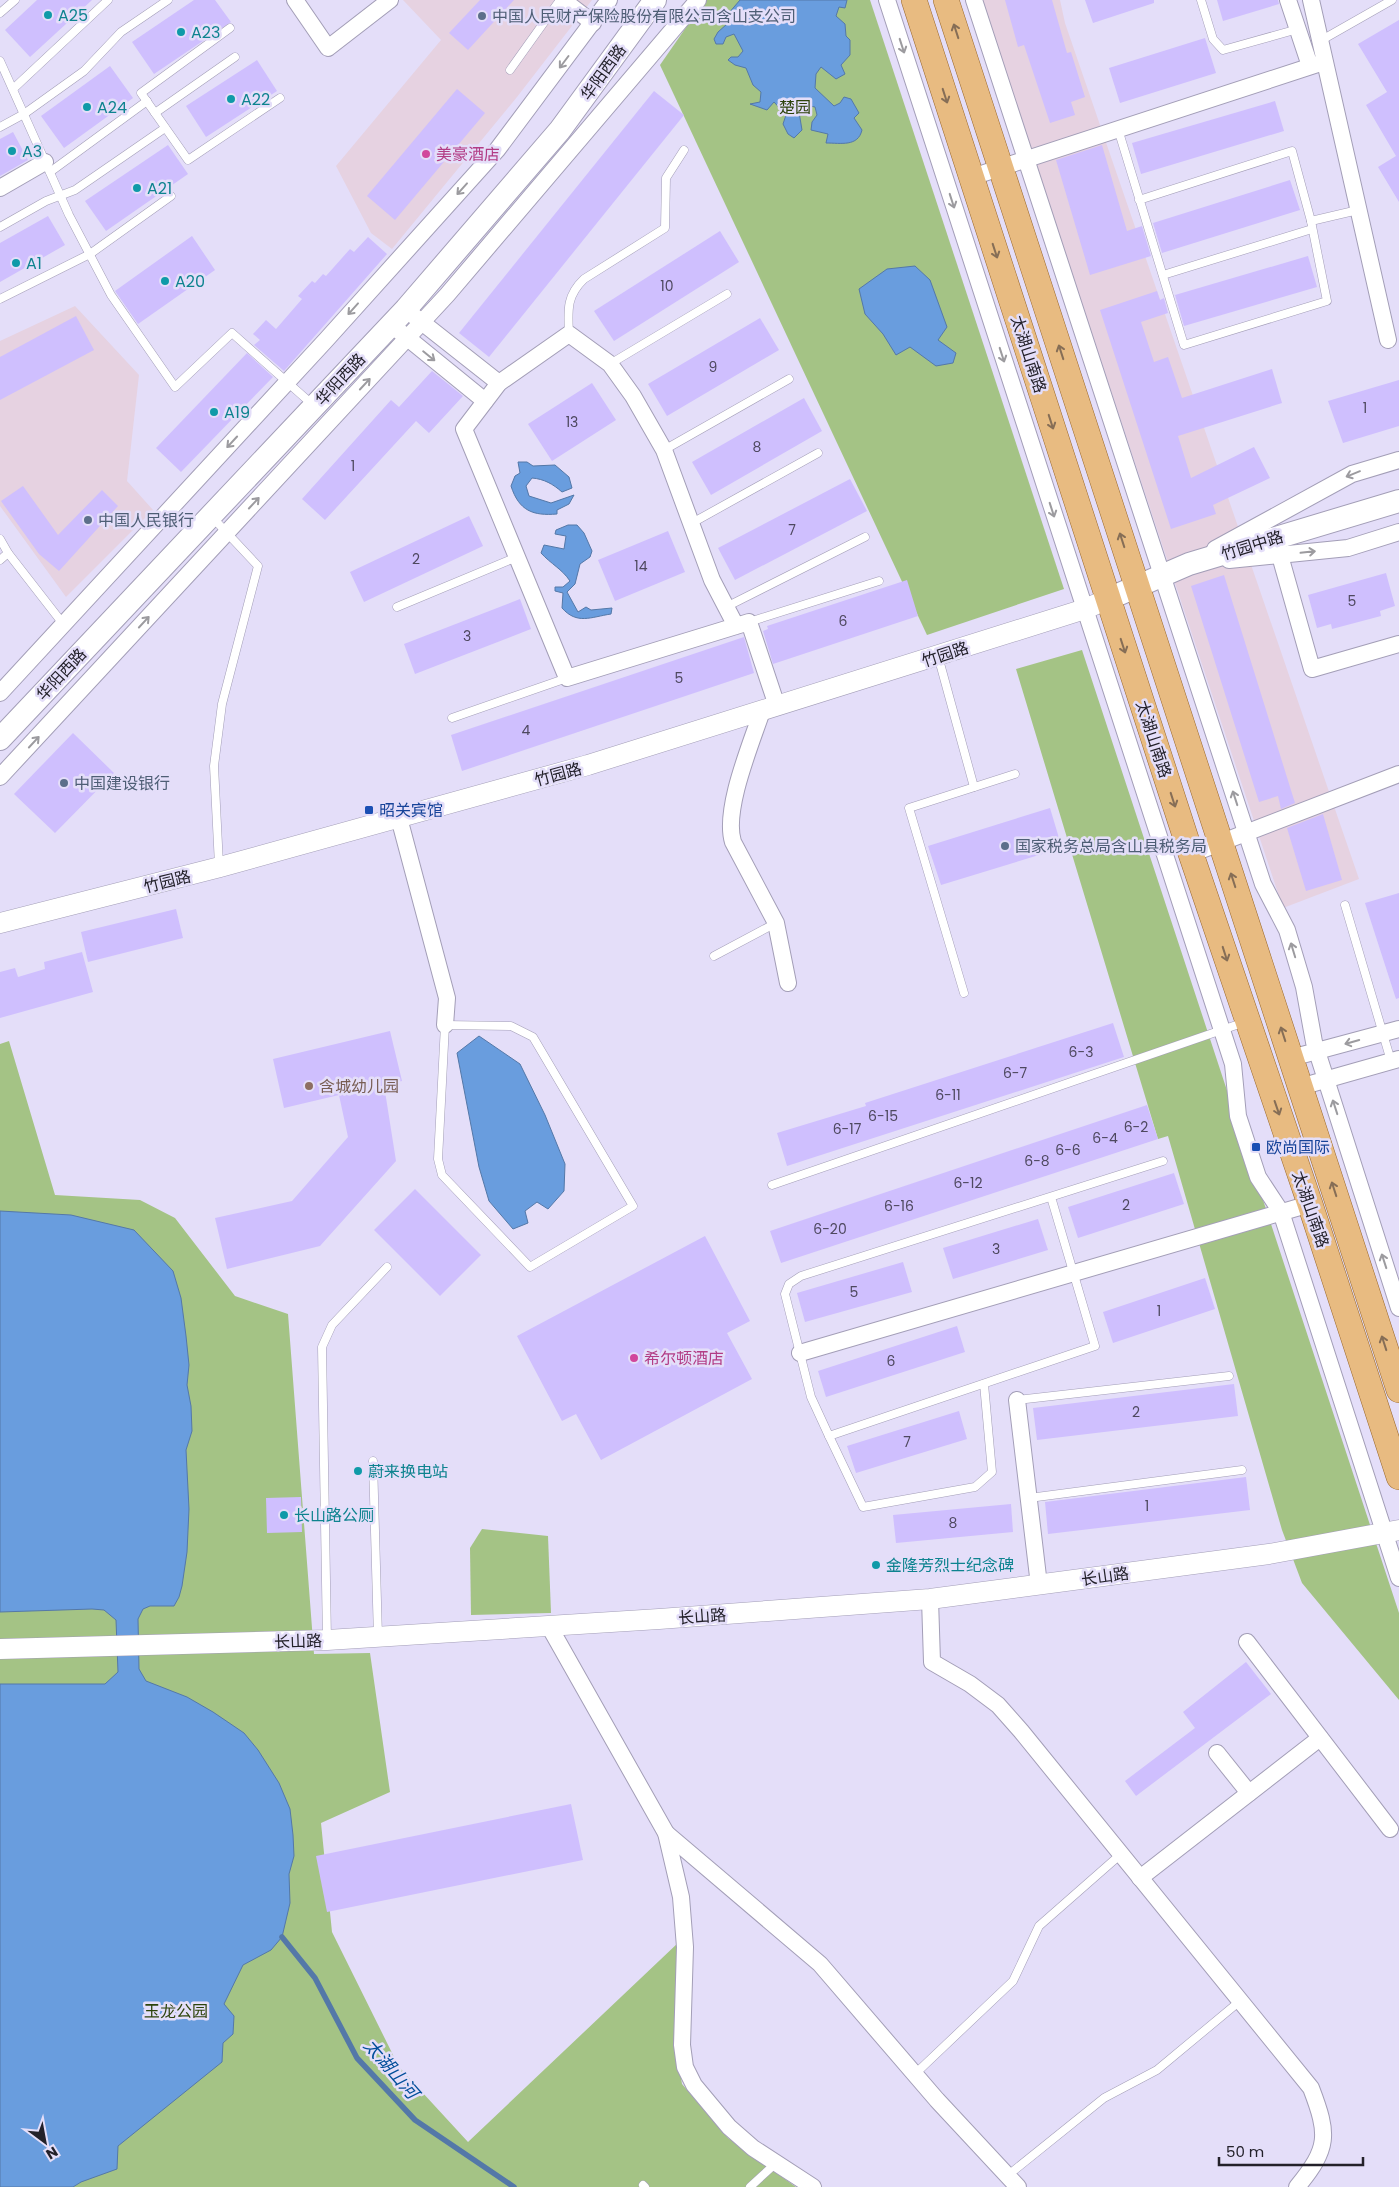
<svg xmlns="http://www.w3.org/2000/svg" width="1399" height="2187" font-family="Poppins,'Noto Sans SC',sans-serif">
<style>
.commercial{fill:#e6d2e1}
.green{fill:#a4c385}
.water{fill:#699dde;stroke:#5478a8}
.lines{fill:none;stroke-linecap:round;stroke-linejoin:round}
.stream{stroke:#5478a8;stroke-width:5.5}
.building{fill:#cfbffe}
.service-casing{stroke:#a39eb7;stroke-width:9}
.minor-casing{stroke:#a39eb7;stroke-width:18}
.tertiary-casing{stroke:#a39eb7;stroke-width:21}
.secondary-casing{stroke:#a39eb7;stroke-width:24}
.primary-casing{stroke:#99682c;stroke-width:26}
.service{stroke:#fff;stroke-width:8}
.minor{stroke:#fff;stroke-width:16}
.tertiary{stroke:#fff;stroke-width:20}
.secondary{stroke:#fff;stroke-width:22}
.primary{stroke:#e8bb81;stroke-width:25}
.oneway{stroke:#866e56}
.oneway2{stroke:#9c9b9f}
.culture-dot{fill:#0f9aa8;stroke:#e4def9;stroke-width:2}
.service-dot{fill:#5c6f8a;stroke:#e4def9;stroke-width:2}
.hotel-dot{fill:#d1479c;stroke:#e4def9;stroke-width:2}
.transit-dot{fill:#1a4fb4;stroke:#e4def9;stroke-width:2}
.education-dot{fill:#8d6e63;stroke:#e4def9;stroke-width:2}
.labels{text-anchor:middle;stroke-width:5;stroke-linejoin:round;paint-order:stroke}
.number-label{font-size:14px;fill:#4e485f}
.culture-label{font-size:16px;fill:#0d838f;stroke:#e4def9;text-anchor:start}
.service-label{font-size:16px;fill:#4e5e75;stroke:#e4def9;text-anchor:start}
.street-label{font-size:16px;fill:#23212a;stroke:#e4def9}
.park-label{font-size:16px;fill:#2d430b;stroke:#e4def9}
.hotel-label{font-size:16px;fill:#b23c85;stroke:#e4def9;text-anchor:start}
.transit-label{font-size:16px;fill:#164399;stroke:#e4def9;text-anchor:start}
.education-label{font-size:16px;fill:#785e54;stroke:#e4def9;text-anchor:start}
.water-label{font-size:18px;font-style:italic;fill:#004e9a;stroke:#e4def9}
</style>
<rect width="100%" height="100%" fill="#e4def9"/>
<g class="commercial">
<path d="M403 0H592L517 97 392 249 371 233 336 166 441 40Z"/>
<path d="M981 0H1060L1065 23 1359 879 1283 908Z"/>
<path d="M75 306 139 375 127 481 153 510 66 597 0 506V341Z"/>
</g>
<g class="green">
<path d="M705 0H870L1064 589 927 635 660 65Z"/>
<path d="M1082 650 1399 1613V1700L1302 1583 1282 1530 1168 1136 1158 1139 1016 669Z"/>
<path d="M9 1041 55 1195 140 1200 175 1218 235 1296 288 1314 314 1654 370 1653 390 1792 321 1823 332 1932 399 2067 468 2142 679 1942 676 2047 682 2084 728 2138 796 2187H0V1044Z"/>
<path d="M482 1529 548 1536 551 1613 471 1615 470 1548Z"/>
</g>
<g class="water">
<path d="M740 0H847L845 8 839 7 836 16 845 24 846 36 850 40V55L841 65 845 74 836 79 821 67 816 74 815 88 834 106 840 103 844 97 851 99 859 113 854 118 862 130C858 147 841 143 826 143L828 134 811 130 812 122 817 115 815 107 805 105 799 112 802 130 794 138 788 134 783 124 786 115 774 102 767 110 750 104 760 102 761 92 753 85 746 68 735 65 728 60 731 57H738L743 51 734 34 726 37 723 44H716L714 39 718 32 727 24 728 14Z"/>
<path d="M915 266 930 280 947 327 938 340 956 353 953 363 936 366 910 347 896 355 883 334 865 314 859 289 887 269Z"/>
<path d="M518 462H527L533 466 555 465 569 477 572 488 562 492C553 484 544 479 532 478L526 486 529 496 551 503 574 495 569 504 557 510V514C533 516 519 511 511 486L515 476 520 473Z"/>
<path d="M568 525H577L584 533 592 551 590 557 580 564 575 584 567 592 578 612 586 607 591 610 612 608 611 614C591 617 577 625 562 608L563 593 555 591V587H563L570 581C562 569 551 564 541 553L544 545 564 549 566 536 555 534 556 530Z"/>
<path d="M479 1036 520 1064 545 1115 565 1164 564 1191 548 1209 537 1202 525 1211 528 1223 513 1229 489 1201 479 1167 457 1053Z"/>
<path d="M0 1211 71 1215 134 1230 173 1271 181 1298 186 1336 189 1365 187 1385 191 1406 192 1431 186 1450 189 1509 187 1552 182 1586 179 1597 174 1606H150L143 1609 138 1619 139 1669 146 1681 187 1697 213 1712 244 1733 258 1750 279 1783 290 1809 293 1835 294 1856 289 1874 290 1903 282 1937 271 1950 243 1965 224 2004 234 2016 233 2034 223 2043 222 2062 118 2146 117 2169 81 2182 73 2187H0V1684H105L118 1672 116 1620 104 1610 92 1609 0 1612Z"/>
</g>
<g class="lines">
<path class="stream" d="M282 1937 315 1978 357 2058 415 2120 514 2187"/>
</g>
<g class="building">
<path d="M37 0H92L30 57 5 30Z"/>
<path d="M194 0H215L231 22 154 74 132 42Z"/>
<path d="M480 0H514L468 50 449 33Z"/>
<path d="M1005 0H1052L1067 53 1071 52 1085 97 1071 102 1075 115 1050 123 1024 45 1018 47Z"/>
<path d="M1085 0H1154V3L1093 23Z"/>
<path d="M1217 0H1278L1279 4 1223 21Z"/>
<path d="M1399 20V202L1378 167 1396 156 1366 105 1387 92 1358 44Z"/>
<path d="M1205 38 1216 73 1120 103 1109 68Z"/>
<path d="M257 60 277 91 206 137 186 106Z"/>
<path d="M110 66 133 98 64 148 41 116Z"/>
<path d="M457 89 485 113 395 220 367 196Z"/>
<path d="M654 91 684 115 489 357 459 333Z"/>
<path d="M1275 101 1284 131 1141 174 1132 143Z"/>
<path d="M13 132 28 160 0 176V139Z"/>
<path d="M168 145 188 174 106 231 85 201Z"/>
<path d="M1102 145 1127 231 1142 226 1151 256 1090 275 1056 160Z"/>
<path d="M1290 180 1300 210 1162 253 1153 223Z"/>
<path d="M48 216 65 245 0 282V243Z"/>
<path d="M720 231 739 262 614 341 594 311Z"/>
<path d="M192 236 215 270 138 324 115 291Z"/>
<path d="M368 237 387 254 284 371 254 345 260 340 253 334 266 320 276 329 302 299 298 296 312 281 315 283 323 274 326 276 350 249 354 252Z"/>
<path d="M1308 256 1317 287 1184 326 1175 295Z"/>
<path d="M1157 291 1160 300 1164 298 1168 313 1141 322 1154 362 1168 357 1182 398 1272 369 1282 403 1178 436 1191 478 1254 447 1270 478 1213 505 1216 514 1171 529 1100 310Z"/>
<path d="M76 316 94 350 0 400V357Z"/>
<path d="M760 318 779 350 667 416 648 384Z"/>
<path d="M247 353 273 377 181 472 156 448Z"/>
<path d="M432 371 463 396 429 433 416 421 325 520 302 499 391 400 399 407Z"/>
<path d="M1399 380V426L1343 443 1328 401Z"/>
<path d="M592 383 616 420 552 461 528 424Z"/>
<path d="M804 398 822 431 711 495 692 462Z"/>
<path d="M850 479 867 511 735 580 718 548Z"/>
<path d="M23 486 58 535 102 490 118 506 59 571 39 554 1 501Z"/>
<path d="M469 516 483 546 364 602 350 572Z"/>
<path d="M668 531 685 572 615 601 598 560Z"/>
<path d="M1386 573 1395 606 1380 611 1381 616 1332 629 1331 624 1317 628 1308 595Z"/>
<path d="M1224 575 1295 803 1281 809 1278 796 1259 802 1191 586Z"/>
<path d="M907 580 918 616 773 664 763 631 768 629 767 626Z"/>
<path d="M520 599 531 629 415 674 404 644Z"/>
<path d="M744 637 754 673 462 771 451 735Z"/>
<path d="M73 733 114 773 55 833 14 794Z"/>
<path d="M1050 808 1062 848 941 885 928 846Z"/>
<path d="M1323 814 1342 880 1306 891 1287 828Z"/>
<path d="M1399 893V998L1396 999 1365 903Z"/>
<path d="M176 909 183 938 88 962 81 932Z"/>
<path d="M82 952 93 992 0 1018V972L15 968 18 977 45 969 44 962Z"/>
<path d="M1113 1023 1124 1057 787 1166 777 1133 866 1106 865 1103Z"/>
<path d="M390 1031 402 1081 384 1085 396 1161 320 1246 227 1269 215 1218 292 1201 348 1137 339 1095 284 1108 273 1059Z"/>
<path d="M1147 1105 1158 1139 781 1263 770 1231Z"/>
<path d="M1174 1173 1184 1204 1078 1238 1068 1207Z"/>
<path d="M415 1189 481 1255 440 1296 374 1230Z"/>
<path d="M1038 1219 1048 1250 953 1279 943 1248Z"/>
<path d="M705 1236 750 1321 727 1333 752 1379 601 1460 576 1414 562 1421 517 1336Z"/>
<path d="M903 1262 912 1292 805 1322 797 1293Z"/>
<path d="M1205 1278 1215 1309 1113 1343 1103 1312Z"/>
<path d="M957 1326 965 1352 826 1397 818 1371Z"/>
<path d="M1234 1384 1238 1416 1037 1440 1033 1408Z"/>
<path d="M959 1411 967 1439 856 1473 847 1446Z"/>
<path d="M1246 1477 1250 1510 1048 1534 1045 1502Z"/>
<path d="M301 1497 302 1532 267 1533 266 1498Z"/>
<path d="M1011 1504 1013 1532 896 1543 893 1515Z"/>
<path d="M1246 1662 1271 1694 1136 1796 1125 1781 1195 1728 1183 1712Z"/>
<path d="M571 1804 583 1860 327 1912 316 1856Z"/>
</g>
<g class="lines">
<g class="service-casing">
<g id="service">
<path d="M1201 0 1213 39 1223 50 1298 29"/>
<path d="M0 13 15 0"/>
<path d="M230 28 141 93 188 160 280 98"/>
<path d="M1320 41 1392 0"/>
<path d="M0 61 69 215 111 295 175 387 232 333 313 405"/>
<path d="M510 70 560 0"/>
<path d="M13 89 108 0"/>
<path d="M155 113 235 57"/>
<path d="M0 127 24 114 84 71 121 32 168 0"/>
<path d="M1118 129 1184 345 1327 301 1311 221 1292 151 1139 200"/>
<path d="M50 172 147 101"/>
<path d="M1311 221 1358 210"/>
<path d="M0 227 46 201 75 190 165 128"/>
<path d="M1163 275 1312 229"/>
<path d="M0 299 90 254 171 196"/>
<path d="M569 334C568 311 566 296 584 279L665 228 666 178 684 150"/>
<path d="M610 364 727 294"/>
<path d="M664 450 789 379"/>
<path d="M213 518 258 566 222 704 214 766 219 865"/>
<path d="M692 523 818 453"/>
<path d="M0 539 8 553 64 625"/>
<path d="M0 560 8 553"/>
<path d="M397 607 517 557"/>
<path d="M726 607 865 537"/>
<path d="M749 622 879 581"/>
<path d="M938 656 974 787"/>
<path d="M452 718 567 678"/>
<path d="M1345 905 1391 1061"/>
<path d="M714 956 776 923"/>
<path d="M964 993 909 808 1015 774"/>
<path d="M445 1025 511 1026 533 1037 633 1206 530 1267 442 1175 438 1159Z"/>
<path d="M772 1185 1245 1022"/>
<path d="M1051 1197 1095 1346 829 1436 811 1397 785 1294 789 1284 801 1276 1163 1161"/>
<path d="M1017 1400 1229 1376"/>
<path d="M829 1436 863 1507 975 1487 992 1472 984 1384"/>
<path d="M373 1461 378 1637"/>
<path d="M1029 1498 1242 1470"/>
<path d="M327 1640 322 1347 332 1325 387 1267"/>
<path d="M915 2074 1013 1981 1039 1926 1121 1854"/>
<path d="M1007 2176 1104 2098 1157 2070 1240 2001"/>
<path d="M643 2185 645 2187"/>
<path d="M750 2187 776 2163"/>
</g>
</g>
<g class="minor-casing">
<g id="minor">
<path d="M295 0 328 48 390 0"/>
<path d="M563 0 593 23"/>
<path d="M887 0 1233 1064 1238 1116 1258 1177 1281 1212 1399 1578"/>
<path d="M974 0 1263 884 1287 930 1304 987 1314 1042 1399 1308"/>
<path d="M1288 0 1310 66"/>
<path d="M1311 0 1388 340"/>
<path d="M972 177 1324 62"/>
<path d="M0 188 45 162"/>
<path d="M414 316 499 383"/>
<path d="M399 331 485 401"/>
<path d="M1275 538 1312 669 1399 644"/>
<path d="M1215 549 1352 474 1399 460"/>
<path d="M1229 560 1348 548 1399 532"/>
<path d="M736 626 712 580 664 450 633 396 610 364 569 334 499 383 464 429 567 678 749 622 777 706"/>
<path d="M0 693 326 340 497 150 609 0"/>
<path d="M762 711C751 744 723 810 733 842L776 923 788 983"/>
<path d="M0 777 447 295 698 0"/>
<path d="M399 818 447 998 445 1025"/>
<path d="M1191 854 1399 774"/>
<path d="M1291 1058 1399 1029"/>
<path d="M1300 1087 1399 1059"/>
<path d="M800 1353 1310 1204"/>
<path d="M1017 1400 1039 1585"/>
<path d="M930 1599 932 1662 970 1684 998 1705 1021 1731 1311 2088C1329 2135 1329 2148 1297 2187"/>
<path d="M549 1626 666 1833 681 1897 685 1947 682 2045 685 2067 694 2085 729 2127 753 2148 813 2187"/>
<path d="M1247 1642 1390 1829"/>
<path d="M1217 1753 1249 1793"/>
<path d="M666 1833 820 1964 937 2100 1018 2187"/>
<path d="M1140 1878 1320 1738"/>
</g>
</g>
<g class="tertiary-casing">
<g id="tertiary">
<path d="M0 923 220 867 588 765 1085 609 1108 599"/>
<path d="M0 1649 327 1640 659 1619 930 1599 1269 1554 1399 1530"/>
</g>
</g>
<g class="secondary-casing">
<g id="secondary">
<path d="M1108 599 1189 564 1399 501"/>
<path d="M0 739 406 309 560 130 655 0"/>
</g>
</g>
<g class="primary-casing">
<g id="primary">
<path d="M914 0 1191 854 1310 1204 1399 1477"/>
<path d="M946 0 1399 1390"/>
</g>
</g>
<use href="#service" class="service"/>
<use href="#minor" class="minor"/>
<use href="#tertiary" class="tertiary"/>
<use href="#secondary" class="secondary"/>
<use href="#primary" class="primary"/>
</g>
<defs><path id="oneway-shaft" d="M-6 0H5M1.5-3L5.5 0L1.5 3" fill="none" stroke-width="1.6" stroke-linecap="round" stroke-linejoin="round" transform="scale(1.25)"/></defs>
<g class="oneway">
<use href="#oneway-shaft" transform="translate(956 31) rotate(-108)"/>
<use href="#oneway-shaft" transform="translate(945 96) rotate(72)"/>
<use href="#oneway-shaft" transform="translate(995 251) rotate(72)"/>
<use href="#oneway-shaft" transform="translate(1061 352) rotate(-108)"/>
<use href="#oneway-shaft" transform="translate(1051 422) rotate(72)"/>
<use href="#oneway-shaft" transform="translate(1122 540) rotate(-108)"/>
<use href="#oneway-shaft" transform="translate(1123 646) rotate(72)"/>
<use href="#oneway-shaft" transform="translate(1173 800) rotate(72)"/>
<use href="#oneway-shaft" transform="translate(1233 880) rotate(-108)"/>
<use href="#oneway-shaft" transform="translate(1225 954) rotate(72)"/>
<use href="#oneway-shaft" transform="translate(1283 1034) rotate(-108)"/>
<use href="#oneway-shaft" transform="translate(1277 1108) rotate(71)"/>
<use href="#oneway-shaft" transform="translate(1334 1189) rotate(-108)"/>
<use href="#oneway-shaft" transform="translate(1384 1343) rotate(-108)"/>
</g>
<g class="oneway2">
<use href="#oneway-shaft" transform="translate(902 46) rotate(72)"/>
<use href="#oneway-shaft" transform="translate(564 62) rotate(127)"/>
<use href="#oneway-shaft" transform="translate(462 189) rotate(132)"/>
<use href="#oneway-shaft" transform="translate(952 201) rotate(72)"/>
<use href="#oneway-shaft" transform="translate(353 309) rotate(132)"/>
<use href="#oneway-shaft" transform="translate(1002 355) rotate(72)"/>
<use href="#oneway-shaft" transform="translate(429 356) rotate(39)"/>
<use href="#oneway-shaft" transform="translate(365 384) rotate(-47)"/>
<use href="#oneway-shaft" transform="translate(232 442) rotate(133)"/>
<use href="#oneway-shaft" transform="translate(1353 474) rotate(158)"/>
<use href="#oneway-shaft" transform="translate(254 503) rotate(-47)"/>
<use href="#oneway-shaft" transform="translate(1052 510) rotate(72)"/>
<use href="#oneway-shaft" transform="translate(1308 552) rotate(-6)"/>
<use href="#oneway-shaft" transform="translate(144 622) rotate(-47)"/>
<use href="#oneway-shaft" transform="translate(34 742) rotate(-47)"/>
<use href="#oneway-shaft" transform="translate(1235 798) rotate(-108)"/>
<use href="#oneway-shaft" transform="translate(1293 950) rotate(-107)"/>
<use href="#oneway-shaft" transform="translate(1352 1042) rotate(164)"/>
<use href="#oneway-shaft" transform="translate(1335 1107) rotate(-108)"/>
<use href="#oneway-shaft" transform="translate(1384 1261) rotate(-108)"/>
</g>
<g class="culture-dot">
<circle cx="48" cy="15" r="5"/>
<circle cx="181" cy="32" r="5"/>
<circle cx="231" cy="99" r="5"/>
<circle cx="87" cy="107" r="5"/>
<circle cx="12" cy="151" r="5"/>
<circle cx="137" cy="188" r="5"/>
<circle cx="16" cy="263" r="5"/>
<circle cx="165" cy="281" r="5"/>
<circle cx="214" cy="412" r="5"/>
<circle cx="358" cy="1471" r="5"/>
<circle cx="284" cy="1515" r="5"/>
<circle cx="876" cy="1565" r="5"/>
</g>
<g class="service-dot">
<circle cx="482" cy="16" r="5"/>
<circle cx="88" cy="520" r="5"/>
<circle cx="64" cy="783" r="5"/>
<circle cx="1005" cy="846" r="5"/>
</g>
<g class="hotel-dot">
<circle cx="426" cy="154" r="5"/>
<circle cx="634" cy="1358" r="5"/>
</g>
<g class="transit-dot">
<rect x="364" y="805" width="10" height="10" rx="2.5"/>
<rect x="1251" y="1142" width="10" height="10" rx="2.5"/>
</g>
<circle class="education-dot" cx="309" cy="1086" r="5"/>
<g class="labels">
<g class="number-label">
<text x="667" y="291">10</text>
<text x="713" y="372">9</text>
<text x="1365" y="413">1</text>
<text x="572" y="427">13</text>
<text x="757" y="452">8</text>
<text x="353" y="471">1</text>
<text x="792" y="535">7</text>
<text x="416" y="564">2</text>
<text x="641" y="571">14</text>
<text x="1352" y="606">5</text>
<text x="843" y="626">6</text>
<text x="467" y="641">3</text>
<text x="679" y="683">5</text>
<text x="526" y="735">4</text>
<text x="1081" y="1057">6-3</text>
<text x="1015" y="1078">6-7</text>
<text x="948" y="1100">6-11</text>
<text x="883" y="1121">6-15</text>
<text x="1136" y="1132">6-2</text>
<text x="847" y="1134">6-17</text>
<text x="1105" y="1143">6-4</text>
<text x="1068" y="1155">6-6</text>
<text x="1037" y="1166">6-8</text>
<text x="968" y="1188">6-12</text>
<text x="1126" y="1210">2</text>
<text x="899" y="1211">6-16</text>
<text x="830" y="1234">6-20</text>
<text x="996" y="1254">3</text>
<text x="854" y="1297">5</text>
<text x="1159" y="1316">1</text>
<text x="891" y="1366">6</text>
<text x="1136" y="1417">2</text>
<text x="907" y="1447">7</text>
<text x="1147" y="1511">1</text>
<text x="953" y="1528">8</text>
</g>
<g class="culture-label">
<text x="58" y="21">A25</text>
<text x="191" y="38">A23</text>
<text x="241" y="105">A22</text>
<text x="97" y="113">A24</text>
<text x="22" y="157">A3</text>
<text x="147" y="194">A21</text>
<text x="26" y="269">A1</text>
<text x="175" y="287">A20</text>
<text x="224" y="418">A19</text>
<text x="368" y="1477">蔚来换电站</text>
<text x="294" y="1521">长山路公厕</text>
<text x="886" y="1571">金隆芳烈士纪念碑</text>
</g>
<g class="service-label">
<text x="492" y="22">中国人民财产保险股份有限公司含山支公司</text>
<text x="98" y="526">中国人民银行</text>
<text x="74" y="789">中国建设银行</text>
<text x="1015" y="852">国家税务总局含山县税务局</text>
</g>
<g class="street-label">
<text transform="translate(603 72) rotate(-54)" y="6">华阳西路</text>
<text transform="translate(1029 354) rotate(72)" y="6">太湖山南路</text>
<text transform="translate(340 379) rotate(-47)" y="6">华阳西路</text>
<text transform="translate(1252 545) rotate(-17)" y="6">竹园中路</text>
<text transform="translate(945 654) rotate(-18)" y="6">竹园路</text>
<text transform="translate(61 674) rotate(-47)" y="6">华阳西路</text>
<text transform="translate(1154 739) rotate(72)" y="6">太湖山南路</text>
<text transform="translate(558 774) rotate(-15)" y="6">竹园路</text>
<text transform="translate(167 881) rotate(-14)" y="6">竹园路</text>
<text transform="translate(1311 1209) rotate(71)" y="6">太湖山南路</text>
<text transform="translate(1105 1576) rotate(-8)" y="6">长山路</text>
<text transform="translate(702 1616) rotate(-4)" y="6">长山路</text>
<text transform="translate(298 1641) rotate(-2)" y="6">长山路</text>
</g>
<g class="park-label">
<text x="795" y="113">楚园</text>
<text x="176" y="2017">玉龙公园</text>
</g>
<g class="hotel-label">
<text x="436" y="160">美豪酒店</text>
<text x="644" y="1364">希尔顿酒店</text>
</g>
<g class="transit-label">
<text x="379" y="816">昭关宾馆</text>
<text x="1266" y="1153">欧尚国际</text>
</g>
<g class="education-label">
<text x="319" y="1092">含城幼儿园</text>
</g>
<g class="water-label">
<text transform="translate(391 2069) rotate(49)" y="6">太湖山河</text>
</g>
</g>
<g transform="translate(45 2142) rotate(148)" stroke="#e4def9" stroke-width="4" paint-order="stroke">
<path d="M0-4L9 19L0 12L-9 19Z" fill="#23212a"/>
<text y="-8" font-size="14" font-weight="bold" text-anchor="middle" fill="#23212a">N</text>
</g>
<path d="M1219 2157v8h144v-8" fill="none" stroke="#23212a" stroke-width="2.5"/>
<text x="1226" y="2157" font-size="15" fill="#23212a" stroke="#e4def9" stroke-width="4" paint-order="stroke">50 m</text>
</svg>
